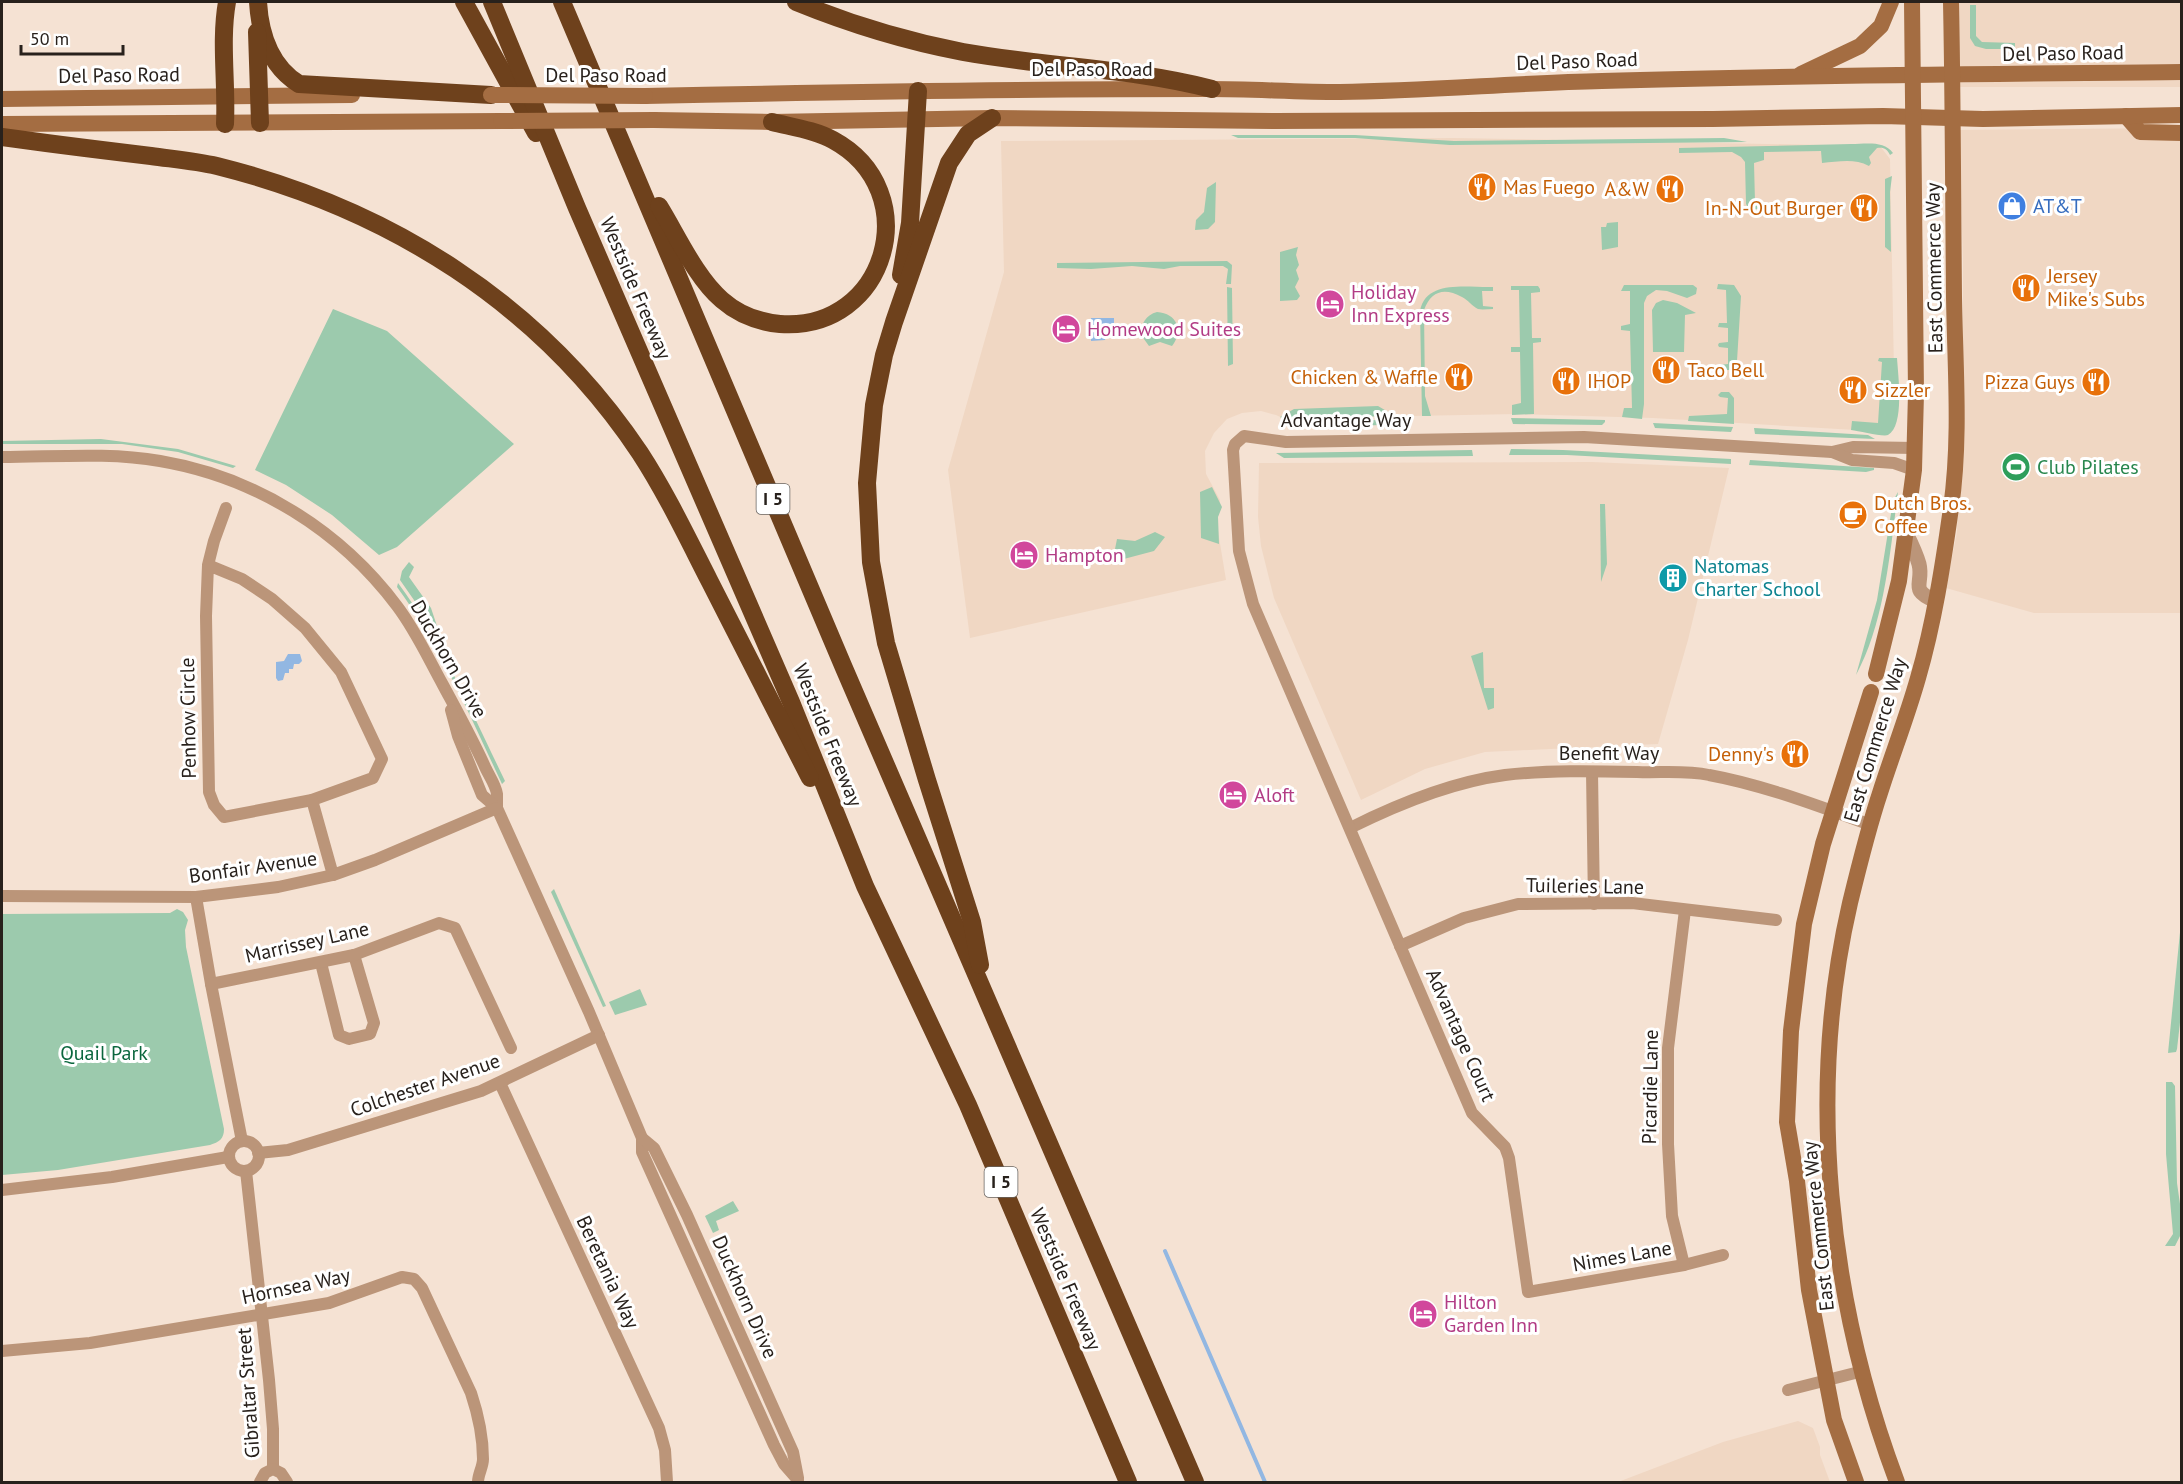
<svg xmlns="http://www.w3.org/2000/svg" width="2183" height="1484" font-family="'PT Sans',sans-serif">
<style>
.built{fill:#f0d7c3}
.green{fill:#9ccaad}
.water{fill:#92b7e2}
.lines{fill:none;stroke-linecap:round;stroke-linejoin:round}
.stream{stroke:#92b7e2;stroke-width:4}
.minor{stroke:#bb9579;stroke-width:12}
.tertiary{stroke:#bb9579;stroke-width:15}
.secondary{stroke:#a46d42;stroke-width:16}
.motorway{stroke:#6e411c;stroke-width:18}
.secondary-bridge{stroke:#a46d42;stroke-width:16}
.labels{text-anchor:middle;stroke-width:6;stroke-linejoin:round;paint-order:stroke}
.shield{fill:#fff;stroke:#686460;stroke-width:1.5}
.shield-label{font-size:18px;font-weight:bold;fill:#28211c}
.street-label{font-size:20px;fill:#28211c;stroke:#fff}
.food-label{font-size:20px;fill:#c56008;stroke:#fff;text-anchor:start}
.shop-label{font-size:20px;fill:#366cbe;stroke:#fff;text-anchor:start}
.hotel-label{font-size:20px;fill:#b23c85;stroke:#fff;text-anchor:start}
.leisure-label{font-size:20px;fill:#27864d;stroke:#fff;text-anchor:start}
.culture-label{font-size:20px;fill:#0d838f;stroke:#fff;text-anchor:start}
.park-label{font-size:20px;fill:#0a663d;stroke:#fff}
</style>
<rect width="100%" height="100%" fill="#f5e2d3"/>
<g class="built">
<rect x="1956" y="2" width="225" height="85"/>
<path d="M2181 128V613H2034L1946 588 1957 532 1963 360V261L1959 130Z"/>
<path d="M1453 138 1880 146 1890 159 1895 426 1890 432 1653 418 1517 414 1304 418 1293 423 1276 415 1261 411 1242 413 1227 419 1214 433 1205 451 1206 474 1220 500 1217 525 1226 580 970 638 948 470 1004 272 1001 141Z"/>
<path d="M1592 462 1729 468 1688 640 1658 744 1485 752 1425 769 1361 800 1274 598 1261 546 1258 517 1259 463Z"/>
<path d="M1798 1421 1813 1428 1820 1447V1455L1830 1482H1618L1723 1442Z"/>
</g>
<g class="green">
<path d="M1970 5H1976V36L1982 42 2015 43V49H1986L1975 46 1970 38Z"/>
<path d="M1231 135H1355L1454 141 1724 138 1747 142 1450 145 1355 138H1238Z"/>
<path d="M1851 144C1865 144 1884 140 1893 153L1890 155C1887 149 1884 147 1877 148L1869 157 1871 163 1869 166C1854 158 1838 162 1822 163L1821 151 1764 152V160L1754 163 1755 202H1764L1766 204 1761 209H1749L1746 204 1745 162 1741 157 1732 152 1679 153V148Z"/>
<path d="M1892 176 1890 192 1891 252 1885 247V179Z"/>
<path d="M1216 182 1215 222 1208 229 1195 230 1196 220 1204 212 1207 188Z"/>
<path d="M1618 222V247L1602 250 1601 227H1606L1607 223Z"/>
<path d="M1298 247 1296 255 1299 265 1296 270 1299 279 1295 287 1300 296 1297 300 1280 301V252Z"/>
<path d="M1227 261 1232 265 1231 284H1226L1228 269 1223 266H1180L1164 269 1132 266 1091 269 1057 268V263Z"/>
<path d="M1718 284 1734 285 1741 296 1737 361 1729 370H1720L1718 368 1719 365 1728 364V348L1719 347 1718 345 1719 343 1728 342V328L1718 327 1719 323H1727L1726 290 1717 289Z"/>
<path d="M1624 285H1693L1697 288 1696 294 1687 298 1667 291 1656 290 1647 296 1644 303V404L1642 419 1622 417 1624 408H1632L1630 331 1621 330V326L1630 324V291H1621Z"/>
<path d="M1511 286H1538L1540 289V292L1531 293 1532 338H1541V342L1533 343 1534 414 1512 415V405L1521 403 1520 352H1511V347H1520L1519 290H1511Z"/>
<path d="M1227 287 1232 288V290L1233 364 1228 366Z"/>
<path d="M1493 287V291H1482L1483 306 1493 307V309C1488 309 1482 310 1478 309 1472 306 1468 300 1462 297 1444 287 1431 291 1424 310L1425 396 1431 416H1422L1420 311C1426 279 1468 288 1493 287Z"/>
<path d="M1663 300 1677 303 1696 313 1685 315 1684 352H1653L1652 310 1656 303Z"/>
<path d="M333 309 387 331 514 444 397 547 379 555 332 515 286 485 255 470Z"/>
<path d="M1157 312C1177 313 1184 331 1172 346L1160 342 1149 346 1141 335C1141 323 1146 315 1157 312Z"/>
<path d="M1879 358H1897C1898 375 1905 426 1888 435 1883 437 1859 431 1851 430L1852 421 1878 423 1882 362 1878 361Z"/>
<path d="M1721 392H1729L1734 398V424L1688 421 1689 416 1727 414 1728 398 1720 397 1718 395Z"/>
<path d="M1378 406 1395 416 1305 418 1294 425 1280 417 1294 409Z"/>
<path d="M1511 418 1605 420V422L1602 425 1513 424Z"/>
<path d="M1384 420V425L1299 427 1308 421Z"/>
<path d="M1653 423 1733 427 1731 432 1655 428Z"/>
<path d="M1754 428 1868 435 1875 439 1755 434Z"/>
<path d="M101 439 178 449 236 466 233 468 178 452 122 444H2V441Z"/>
<path d="M1511 449 1563 450 1731 459V464L1567 455H1509Z"/>
<path d="M1472 450 1473 456 1284 458 1276 453Z"/>
<path d="M1750 460 1874 468V470L1866 472 1749 465Z"/>
<path d="M1212 487 1222 507 1218 517 1219 544 1201 538 1200 492Z"/>
<path d="M1898 492C1890 551 1885 622 1856 675L1877 600 1893 501Z"/>
<path d="M1600 504H1605L1607 564 1601 582Z"/>
<path d="M1155 532 1165 537 1154 551 1120 560 1113 559 1117 539 1135 541Z"/>
<path d="M409 562 414 567 409 577 431 608 440 635 439 636 400 580 402 571Z"/>
<path d="M398 583C443 644 472 713 505 781L502 784C470 716 441 647 397 587Z"/>
<path d="M1483 652 1484 688H1494V708L1488 710 1471 656Z"/>
<path d="M554 889 606 1006 603 1007 551 892Z"/>
<path d="M177 909 183 912 188 920 185 930 186 947 224 1129C224 1139 219 1142 210 1145L58 1170 2 1175V914L170 913Z"/>
<path d="M2181 922 2182 1005 2177 1049 2176 1052 2168 1053Z"/>
<path d="M640 989 647 1005 615 1015 609 1002Z"/>
<path d="M2166 1082H2172L2175 1086 2177 1183 2182 1218 2181 1234 2175 1246H2165L2173 1234 2166 1154Z"/>
<path d="M733 1201 739 1211 716 1221 719 1230 713 1233 705 1216Z"/>
</g>
<g class="water">
<path d="M1091 318H1114V324L1107 332 1105 340 1091 341Z"/>
<path d="M288 654H300L302 661 299 664H294L293 669H289V673H285L283 680 278 681 276 678V662L284 661Z"/>
</g>
<g class="lines">
<path class="stream" d="M1165 1251 1265 1482"/>
<g class="minor">
<path d="M1832 452 1853 447 1915 448"/>
<path d="M2 457C54 457 108 452 160 461 255 477 340 530 397 606 416 631 428 658 443 685 458 713 473 740 486 769 490 777 496 786 497 794 497 799 497 803 497 808L589 1012 642 1138V1152L774 1445 784 1464 798 1480"/>
<path d="M208 565 242 579 272 599 305 628 341 672 382 759 373 778 312 800 224 817 214 805 209 792 206 616 208 565 214 541 226 508"/>
<path d="M451 710 458 736 482 795 497 808"/>
<path d="M1592 772 1594 904"/>
<path d="M312 800 333 875"/>
<path d="M1350 828C1398 804 1451 782 1505 775 1548 770 1593 771 1637 772 1661 773 1685 770 1709 775 1764 785 1818 806 1871 825"/>
<path d="M2 896 196 897 278 887 333 875 375 860 497 808"/>
<path d="M196 897 211 984 242 1141"/>
<path d="M1400 946 1464 918 1518 904 1632 903 1776 920"/>
<path d="M321 963 339 1035 349 1039 370 1034 374 1023 354 955"/>
<path d="M211 984 354 955 439 923 455 928 511 1048"/>
<path d="M500 1083 659 1428 665 1450 667 1482"/>
<path d="M642 1138 654 1148 687 1215 793 1452 798 1478"/>
<circle cx="244" cy="1156" r="15"/>
<path d="M258 1153 288 1150 481 1091 599 1035"/>
<path d="M246 1171 269 1380 273 1429V1469"/>
<path d="M2 1190 112 1177 228 1157"/>
<path d="M1723 1255 1684 1265 1528 1292 1509 1158 1505 1147 1472 1113 1253 604 1239 551 1233 450 1235 444 1244 436 1286 442 1584 437 1832 452 1852 460 1894 463 1914 470"/>
<path d="M1684 1265 1672 1216 1668 1144V1048L1685 910"/>
<path d="M2 1351 90 1343 329 1303 402 1277 414 1279 422 1288 471 1393C478 1414 483 1436 483 1459 483 1467 478 1474 478 1482"/>
<path d="M1788 1390 1863 1371"/>
<path d="M260 1482 265 1473 273 1469 281 1473 287 1482"/>
</g>
<path class="tertiary" d="M1906 533C1911 543 1916 553 1919 564 1924 584 1908 590 1936 601"/>
<g class="secondary">
<path d="M1801 74 1860 46 1881 26 1891 2"/>
<path d="M645 96C833 92 1021 89 1209 89 1252 89 1296 92 1340 92 1427 91 1515 83 1602 81 1795 75 1988 74 2182 72"/>
<path d="M2 99 352 95"/>
<path d="M2126 116 2140 132 2182 133"/>
<path d="M654 120 772 122 992 118 1276 121 1713 119 1883 116 1983 119 2182 115"/>
<path d="M2 124 501 121"/>
<path d="M1876 674 1899 581 1914 470 1916 393 1912 2"/>
<path d="M1856 1482 1834 1420 1809 1290 1797 1181 1787 1122 1791 1031 1804 924 1823 844 1871 692"/>
<path d="M1897 1482C1829 1301 1806 1093 1850 903 1859 866 1868 829 1880 793 1892 755 1907 717 1918 678 1934 623 1943 565 1951 508 1961 438 1955 367 1954 296 1953 198 1953 100 1951 2"/>
</g>
<g class="motorway">
<path d="M258 2C260 35 270 66 299 84L491 95"/>
<path d="M464 2 536 133"/>
<path d="M492 2 577 208 791 702 865 886 968 1105 1128 1482"/>
<path d="M562 2 844 668 1195 1482"/>
<path d="M796 2C850 24 905 41 963 52 1046 67 1131 68 1212 89"/>
<path d="M257 32 260 123"/>
<path d="M225 124C227 84 220 41 227 2"/>
<path d="M2 137C51 144 101 150 151 156 172 159 195 161 217 166 389 209 540 303 640 453 666 493 687 537 709 580 743 646 776 712 810 778"/>
<path d="M659 206C677 235 696 278 722 300 738 314 759 322 780 324 887 332 927 191 833 140 815 130 792 127 772 122"/>
<path d="M901 275 910 223 918 91"/>
<path d="M980 965 972 922 927 780 886 643 871 562 867 483 874 405 884 355 894 322 949 163 968 134 992 118"/>
</g>
<g class="secondary-bridge">
<path d="M491 95 645 96"/>
<path d="M501 121 654 120"/>
</g>
</g>
<defs>
<g id="restaurant-disc" transform="scale(1.5)"><circle r="9.5" fill="#e8710a" stroke="#fff"/><path d="M-5-6h1v4h1v-4h1v4h1v-4h1v5L-1.5 .5V6h-2V.5L-5-1ZM5-6V6H3V1.5H1.5Q1.5-4 5-6Z" fill="#fff"/></g>
<g id="shop-disc" transform="scale(1.5)"><circle r="9.5" fill="#3f7fe0" stroke="#fff"/><path d="M-5-2.5h2.3a2.7 3.5 0 0 1 5.4 0H5L5.5 6h-11ZM-1.5-2.5h3a1.5 2.3 0 0 0-3 0Z" fill="#fff"/></g>
<g id="hotel-disc" transform="scale(1.5)"><circle r="9.5" fill="#d1479c" stroke="#fff"/><path d="M-6-4.5h1.5V1H6V5H4.5V3h-9V5H-6ZM-4 0a1.8 1.8 0 1 1 3.6 0ZM.5 0V-2.5h3Q6-2.5 6 0Z" fill="#fff"/></g>
<g id="stadium-disc" transform="scale(1.5)"><circle r="9.5" fill="#2e9e5b" stroke="#fff"/><path d="M0-5a6.5 5 0 1 0 0 10a6.5 5 0 1 0 0-10ZM-3.5-1.8h7v3.6h-7Z" fill="#fff"/></g>
<g id="cafe-disc" transform="scale(1.5)"><circle r="9.5" fill="#e8710a" stroke="#fff"/><path d="M-5.5-4.5H6V0H3Q3 3.5 0 3.5H-2.5Q-5.5 3.5-5.5 0ZM3-3.2v2h1.7v-2ZM-6 4.5H4V6H-6Z" fill="#fff"/></g>
<g id="building-disc" transform="scale(1.5)"><circle r="9.5" fill="#0f9aa8" stroke="#fff"/><path d="M-4-6H4V6H1V3H-1V6H-4ZM-2.5-4.3h1.7v1.8h-1.7ZM.8-4.3h1.7v1.8H.8ZM-2.5-1h1.7V.8h-1.7ZM.8-1h1.7V.8H.8Z" fill="#fff"/></g>
</defs>
<g fill-rule="evenodd">
<use href="#restaurant-disc" x="1482" y="187"/>
<use href="#restaurant-disc" x="1670" y="189"/>
<use href="#shop-disc" x="2012" y="206"/>
<use href="#restaurant-disc" x="1864" y="208"/>
<use href="#restaurant-disc" x="2026" y="288"/>
<use href="#hotel-disc" x="1330" y="304"/>
<use href="#hotel-disc" x="1066" y="329"/>
<use href="#restaurant-disc" x="1666" y="370"/>
<use href="#restaurant-disc" x="1459" y="377"/>
<use href="#restaurant-disc" x="1566" y="381"/>
<use href="#restaurant-disc" x="2096" y="382"/>
<use href="#restaurant-disc" x="1853" y="390"/>
<use href="#stadium-disc" x="2016" y="467"/>
<use href="#cafe-disc" x="1853" y="515"/>
<use href="#hotel-disc" x="1024" y="555"/>
<use href="#building-disc" x="1673" y="578"/>
<use href="#restaurant-disc" x="1795" y="754"/>
<use href="#hotel-disc" x="1233" y="795"/>
<use href="#hotel-disc" x="1423" y="1314"/>
</g>
<g class="labels">
<g class="shield">
<rect x="756.5" y="484" width="33" height="30" rx="4.5"/>
<rect x="984.5" y="1167" width="33" height="30" rx="4.5"/>
</g>
<g class="shield-label">
<text x="773" y="505">I 5</text>
<text x="1001" y="1188">I 5</text>
</g>
<g class="street-label">
<text transform="translate(2063 53) rotate(-1)" y="7">Del Paso Road</text>
<text transform="translate(1577 61) rotate(-2)" y="7">Del Paso Road</text>
<text x="1092" y="76">Del Paso Road</text>
<text transform="translate(119 75) rotate(-1)" y="7">Del Paso Road</text>
<text x="606" y="82">Del Paso Road</text>
<text transform="translate(1934 268) rotate(-91)" y="7">East Commerce Way</text>
<text transform="translate(636 288) rotate(67)" y="7">Westside Freeway</text>
<text x="1346" y="427">Advantage Way</text>
<text transform="translate(449 659) rotate(60)" y="7">Duckhorn Drive</text>
<text transform="translate(188 718) rotate(-91)" y="7">Penhow Circle</text>
<text transform="translate(828 735) rotate(68)" y="7">Westside Freeway</text>
<text transform="translate(1875 740) rotate(-73)" y="7">East Commerce Way</text>
<text x="1609" y="760">Benefit Way</text>
<text transform="translate(253 867) rotate(-8)" y="7">Bonfair Avenue</text>
<text transform="translate(1585 886) rotate(1)" y="7">Tuileries Lane</text>
<text transform="translate(307 942) rotate(-13)" y="7">Marrissey Lane</text>
<text transform="translate(1461 1035) rotate(66)" y="7">Advantage Court</text>
<text transform="translate(425 1085) rotate(-19)" y="7">Colchester Avenue</text>
<text transform="translate(1650 1087) rotate(-89)" y="7">Picardie Lane</text>
<text transform="translate(1818 1226) rotate(-96)" y="7">East Commerce Way</text>
<text transform="translate(1622 1256) rotate(-10)" y="7">Nimes Lane</text>
<text transform="translate(608 1272) rotate(65)" y="7">Beretania Way</text>
<text transform="translate(1066 1279) rotate(67)" y="7">Westside Freeway</text>
<text transform="translate(296 1286) rotate(-12)" y="7">Hornsea Way</text>
<text transform="translate(745 1297) rotate(66)" y="7">Duckhorn Drive</text>
<text transform="translate(248 1393) rotate(-94)" y="7">Gibraltar Street</text>
</g>
<g class="food-label">
<text x="1503" y="194">Mas Fuego</text>
<text x="1649" y="196" text-anchor="end">A&amp;W</text>
<text x="1843" y="215" text-anchor="end">In-N-Out Burger</text>
<text x="2047" y="283">Jersey<tspan x="2047" dy="23">Mike's Subs</tspan></text>
<text x="1687" y="377">Taco Bell</text>
<text x="1438" y="384" text-anchor="end">Chicken &amp; Waffle</text>
<text x="1587" y="388">IHOP</text>
<text x="2075" y="389" text-anchor="end">Pizza Guys</text>
<text x="1874" y="397">Sizzler</text>
<text x="1874" y="510">Dutch Bros.<tspan x="1874" dy="23">Coffee</tspan></text>
<text x="1774" y="761" text-anchor="end">Denny's</text>
</g>
<g class="shop-label">
<text x="2033" y="213">AT&amp;T</text>
</g>
<g class="hotel-label">
<text x="1351" y="299">Holiday<tspan x="1351" dy="23">Inn Express</tspan></text>
<text x="1087" y="336">Homewood Suites</text>
<text x="1045" y="562">Hampton</text>
<text x="1254" y="802">Aloft</text>
<text x="1444" y="1309">Hilton<tspan x="1444" dy="23">Garden Inn</tspan></text>
</g>
<g class="leisure-label">
<text x="2037" y="474">Club Pilates</text>
</g>
<g class="culture-label">
<text x="1694" y="573">Natomas<tspan x="1694" dy="23">Charter School</tspan></text>
</g>
<g class="park-label">
<text x="104" y="1060">Quail Park</text>
</g>
</g>
<rect width="2183" height="1484" fill="none" stroke="#28211c" stroke-width="6"/>
<path d="M21 45v9h102v-9" fill="none" stroke="#28211c" stroke-width="3"/>
<text x="30" y="45" font-size="18" fill="#28211c" stroke="#ffffff" stroke-width="4.5" paint-order="stroke">50 m</text>
</svg>
